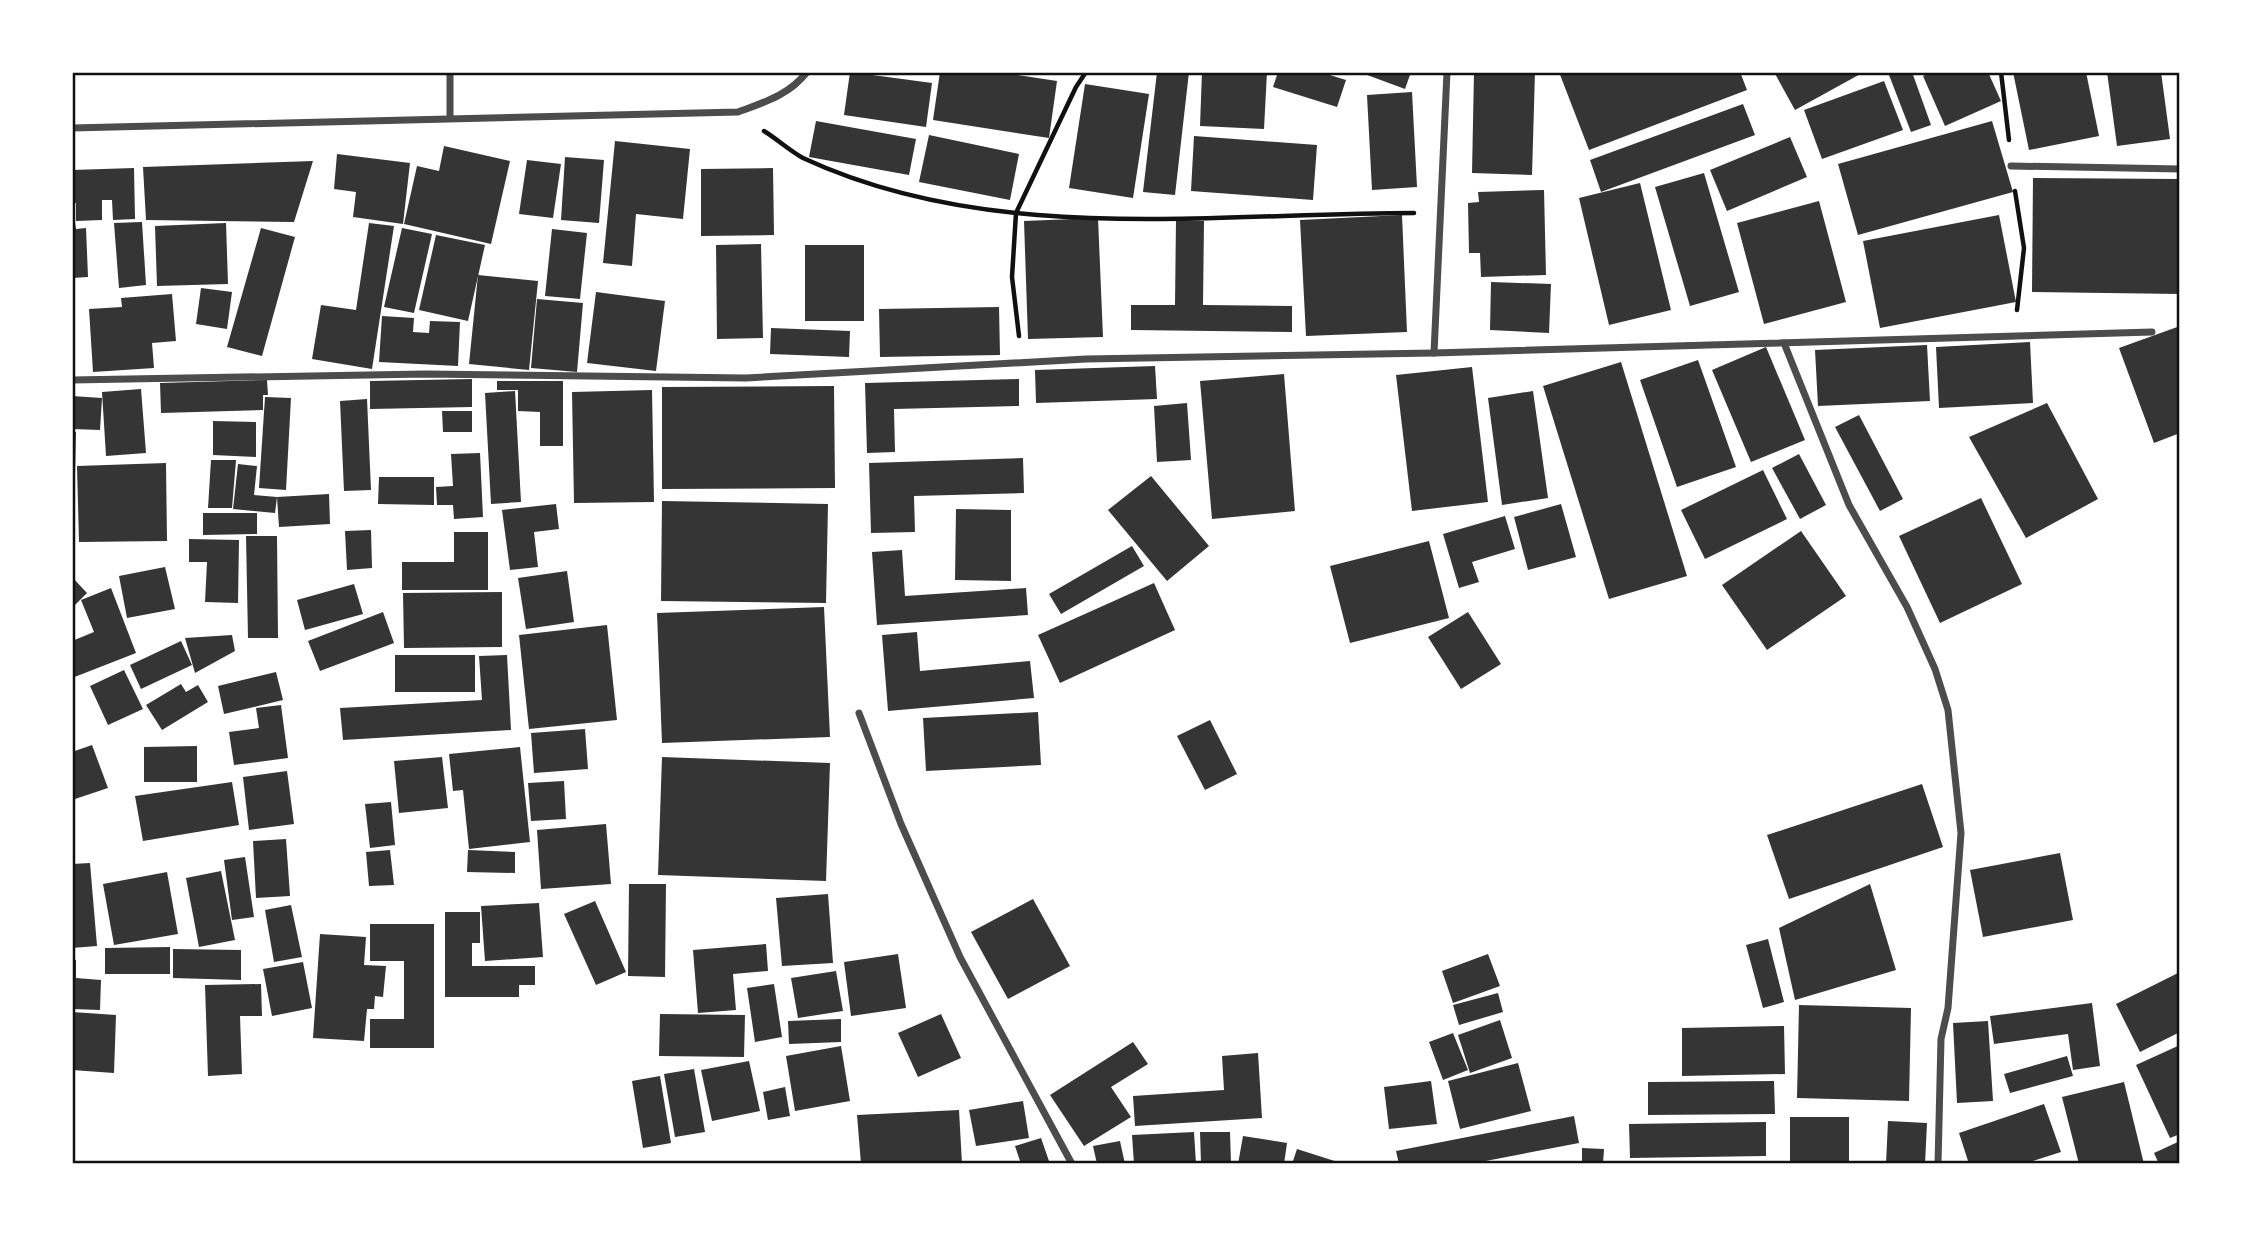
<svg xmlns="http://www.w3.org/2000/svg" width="2252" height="1236" font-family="'Alegreya Sans',sans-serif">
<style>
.building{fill:#353535}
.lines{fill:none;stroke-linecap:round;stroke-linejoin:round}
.path{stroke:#111;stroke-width:4.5}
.minor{stroke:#4c4c4c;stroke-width:7}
.neatline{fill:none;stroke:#111;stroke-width:2.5}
</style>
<rect width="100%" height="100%" fill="#fff"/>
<g class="building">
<path d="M850 72 932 83 926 127 844 115Z"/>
<path d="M940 72H998L1057 81 1049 138 933 120Z"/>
<path d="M1157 72H1189L1175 195 1143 192Z"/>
<path d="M1202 72H1267L1264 129 1200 126Z"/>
<path d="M1278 72H1320L1346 80 1337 107 1273 87Z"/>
<path d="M1359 72H1411L1405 89Z"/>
<path d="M1474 72H1535L1532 175 1472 173Z"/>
<path d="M1559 72H1740L1747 90 1589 150Z"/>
<path d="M1774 72H1864L1795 110Z"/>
<path d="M1898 72H1912L1931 125 1911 132 1889 75Z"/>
<path d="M1932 72H1988L2001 101 1945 126 1923 76Z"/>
<path d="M2013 72H2086L2099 136 2029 150Z"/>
<path d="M2107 72H2161L2170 139 2117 146Z"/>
<path d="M1884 81 1903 130 1822 159 1804 110Z"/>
<path d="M1085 84 1149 94 1133 198 1069 188Z"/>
<path d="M1412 92 1417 187 1372 190 1367 95Z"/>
<path d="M1743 104 1755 135 1601 192 1590 160Z"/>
<path d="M816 121 916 139 909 175 809 157Z"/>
<path d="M1992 121 2013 192 1858 235 1838 164Z"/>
<path d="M929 135 1019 154 1010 200 919 182Z"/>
<path d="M1194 136 1317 145 1313 200 1191 191Z"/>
<path d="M1790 137 1807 177 1727 211 1710 170Z"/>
<path d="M615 141 690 149 683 219 636 214 632 266 603 263Z"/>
<path d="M444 146 510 161 491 244 404 224 417 166 439 171Z"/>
<path d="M337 154 410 163 403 224 353 217 356 192 334 189Z"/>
<path d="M565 157 604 160 599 223 561 220Z"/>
<path d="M527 160 561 164 553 218 519 214Z"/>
<path d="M313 161 294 222 146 220 143 167Z"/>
<path d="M134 168 135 219 113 220 112 200H102V220L76 221V203H72V170Z"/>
<path d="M773 168 774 235 701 236V169Z"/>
<path d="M1704 173 1739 292 1690 306 1655 187Z"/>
<path d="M2033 178 2180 179V294L2032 292Z"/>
<path d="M1640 183 1671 310 1609 325 1579 198Z"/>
<path d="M1544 190 1546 275 1481 277 1480 253H1469L1468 203 1479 202 1478 192Z"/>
<path d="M1819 201 1846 302 1764 324 1737 223Z"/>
<path d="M72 204 76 229 86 228 88 277 72 278Z"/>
<path d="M1402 215 1407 332 1306 336 1300 220Z"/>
<path d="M1999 215 2016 302 1880 328 1863 241Z"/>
<path d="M1098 218 1103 337 1028 339 1024 221Z"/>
<path d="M1176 220 1204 221 1203 305 1292 306V332L1131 330V305H1175Z"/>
<path d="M142 222 146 285 119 288 114 223Z"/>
<path d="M226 223 228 284 157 286 155 226Z"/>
<path d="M369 223 394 226 372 369 312 359 321 305 356 310Z"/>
<path d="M261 228 295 237 262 356 227 347Z"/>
<path d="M402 228 432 234 414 313 384 307Z"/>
<path d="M552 229 587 233 580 299 545 296Z"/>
<path d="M436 235 485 245 468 321 419 310Z"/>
<path d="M761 244 763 338 717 339 716 245Z"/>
<rect x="805" y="245" width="59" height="76"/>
<path d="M478 275 538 281 529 370 469 364Z"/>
<path d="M1491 282 1551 284 1549 333 1490 330Z"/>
<path d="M201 288 232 292 227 329 196 324Z"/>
<path d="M596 292 665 301 656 371 587 363Z"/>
<path d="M172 294 176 341 152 343 154 368 93 372 89 309 122 307 121 298Z"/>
<path d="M537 299 583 303 577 372 531 368Z"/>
<path d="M999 307 1000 355 880 357 879 309Z"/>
<path d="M382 316 414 318 413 332 429 333 430 321 460 322 458 366 379 362Z"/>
<path d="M2180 326V433L2154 443 2119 348Z"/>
<path d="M771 328 850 331 849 357 770 354Z"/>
<path d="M2030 342 2033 403 1939 408 1936 347Z"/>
<path d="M1927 345 1930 401 1818 406 1815 350Z"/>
<path d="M1766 347 1805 440 1751 462 1712 370Z"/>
<path d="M1698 360 1736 467 1677 487 1640 380Z"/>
<path d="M1621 362 1687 576 1609 599 1543 386Z"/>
<path d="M1155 366 1157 399 1036 403 1035 370Z"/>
<path d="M1472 367 1488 502 1412 511 1396 375Z"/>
<path d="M1284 374 1295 511 1212 519 1200 381Z"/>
<path d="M472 379V407L370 409V381Z"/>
<path d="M1019 379V406L894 409 895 452 867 453 865 383Z"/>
<path d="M267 380 268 395H263V410L161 413 160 383Z"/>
<path d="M497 381H563V446H540V412L518 411V390H497Z"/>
<path d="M834 386 835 488 662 489V387Z"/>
<path d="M141 389 146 453 106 456 102 392Z"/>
<path d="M652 390 654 502 574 503 572 392Z"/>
<path d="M515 391 521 502 491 504 485 393Z"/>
<path d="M1533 391 1548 498 1502 505 1488 398Z"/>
<path d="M72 396 102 398 100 430 72 429Z"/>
<path d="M265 397 291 398 286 490 259 488Z"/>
<path d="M367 399 371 490 344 491 340 401Z"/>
<path d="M1187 403 1191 460 1157 462 1154 406Z"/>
<path d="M2047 403 2098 499 2026 538 1969 437Z"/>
<path d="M442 411H472V432H443Z"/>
<path d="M1859 415 1903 499 1880 511 1835 427Z"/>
<path d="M213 421 256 422V457L213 455Z"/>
<path d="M72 432H76L75 473H72Z"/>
<path d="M480 453 483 517 454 519 453 505H437L436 487 453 486 451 454Z"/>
<path d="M1799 454 1826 505 1800 519 1772 468Z"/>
<path d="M1023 458 1024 493 914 496 915 532 871 533 869 463Z"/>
<path d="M211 460H236L232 508H208Z"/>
<path d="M166 463 167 541 79 542 77 466Z"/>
<path d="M238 464 257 466 254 495 277 497 275 513 233 509Z"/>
<path d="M1763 470 1787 519 1705 559 1681 510Z"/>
<path d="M1151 476 1209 546 1167 581 1108 510Z"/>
<path d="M379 477H434V505L378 504Z"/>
<path d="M329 494 330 524 279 527 277 497Z"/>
<path d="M1981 498 2022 584 1940 623 1899 536Z"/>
<path d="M662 501 828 504 826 603 661 601Z"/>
<path d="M556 504 559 529 534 532 538 567 510 570 502 510Z"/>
<path d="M1561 504 1576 557 1528 570 1514 517Z"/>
<path d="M956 509 1011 510V581L955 580Z"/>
<path d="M203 513H257V534L203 535Z"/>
<path d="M1505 516 1515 549 1472 562 1479 582 1459 588 1443 534Z"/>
<path d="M371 530 372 568 347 570 345 531Z"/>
<path d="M1801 531 1846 596 1767 650 1722 585Z"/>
<path d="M454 532H488V590H402V562H454Z"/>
<path d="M246 536H277L278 638H248Z"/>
<path d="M189 539 239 540 238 603 205 602 207 562H189Z"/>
<path d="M1429 541 1449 618 1350 643 1330 566Z"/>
<path d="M1132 546 1144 566 1061 614 1049 594Z"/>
<path d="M902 550 905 596 1026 588 1028 615 877 625 872 552Z"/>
<path d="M165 567 175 609 127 618 119 576Z"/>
<path d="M567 571 574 622 526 629 518 578Z"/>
<path d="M72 577 87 593 72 608Z"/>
<path d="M1154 583 1175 630 1060 683 1038 635Z"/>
<path d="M354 584 363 614 305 630 297 600Z"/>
<path d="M111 588 136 653 72 678V641L94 632 81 600Z"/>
<path d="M502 592V647L404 648 403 593Z"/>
<path d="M824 607 830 737 662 743 657 613Z"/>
<path d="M383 612 394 643 320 671 308 641Z"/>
<path d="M1468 612 1501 664 1461 689 1428 637Z"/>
<path d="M607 625 617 720 529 729 519 635Z"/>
<path d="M917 632 920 671 1030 661 1034 698 888 711 882 635Z"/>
<path d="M232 635 235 651 195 673 185 638Z"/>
<path d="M181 641 192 665 141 689 130 665Z"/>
<rect x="395" y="655" width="80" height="37"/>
<path d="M507 655 511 730 343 740 340 708 482 700 479 656Z"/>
<path d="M124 670 143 709 108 725 90 686Z"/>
<path d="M276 672 283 700 224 714 218 686Z"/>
<path d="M181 684 186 692 198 685 208 702 162 730 146 705Z"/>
<path d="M281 705 288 758 234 765 229 732 259 728 256 708Z"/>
<path d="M1038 712 1041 765 926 771 923 718Z"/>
<path d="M1210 720 1237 774 1205 790 1177 736Z"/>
<path d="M585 729 588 769 534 773 531 733Z"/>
<path d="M92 745 108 788 72 800V752Z"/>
<path d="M197 746V782H144V747Z"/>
<path d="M520 747 530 842 469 849 463 790 453 791 449 754Z"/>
<path d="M442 757 448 808 399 813 394 761Z"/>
<path d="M662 757 830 763 826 881 658 875Z"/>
<path d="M287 771 294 824 249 830 243 777Z"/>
<path d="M564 781 566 819 531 821 528 783Z"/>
<path d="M232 782 239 825 143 841 135 796Z"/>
<path d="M1922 784 1943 847 1789 899 1767 835Z"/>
<path d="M391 802 395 845 370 848 365 804Z"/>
<path d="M606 824 611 884 541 889 537 830Z"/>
<path d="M286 839 290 896 256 898 253 841Z"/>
<path d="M390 850 394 885 369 886 366 852Z"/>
<path d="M468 850 515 852V873L467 872Z"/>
<path d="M2060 853 2073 920 1983 937 1970 870Z"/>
<path d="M245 857 254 917 232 920 224 860Z"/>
<path d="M90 863 97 946 72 948V864Z"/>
<path d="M221 871 235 940 199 947 186 878Z"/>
<path d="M167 872 178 934 114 945 103 884Z"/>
<path d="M629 884H666L665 977 628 976Z"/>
<path d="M1870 884 1896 970 1795 1000 1779 928Z"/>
<path d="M828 894 833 963 782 966 776 898Z"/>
<path d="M1033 899 1070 966 1008 999 971 932Z"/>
<path d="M595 901 626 972 596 985 564 914Z"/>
<path d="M539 903 543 957 485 961 481 906Z"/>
<path d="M291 905 302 957 274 962 265 910Z"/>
<path d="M445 912H480V943H472V966H535V985H519V997H445Z"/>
<path d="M370 924H434V1048H370V1019H404V961H370Z"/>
<path d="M320 934 366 937 364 965 386 966 383 997 375 996 374 1009H367L364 1041 313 1038Z"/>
<path d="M1768 939 1784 1002 1763 1008 1746 945Z"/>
<path d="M766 944 768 971 733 974 736 1010 698 1013 693 950Z"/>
<path d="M170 947V974H105V948Z"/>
<path d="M173 949 241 950V980L173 978Z"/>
<path d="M898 954 906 1008 851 1016 844 962Z"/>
<path d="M1488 954 1500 986 1453 1003 1442 971Z"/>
<path d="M72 959 76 960V978L101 980 100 1010 72 1009Z"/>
<path d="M303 962 312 1008 272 1016 263 969Z"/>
<path d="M836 971 843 1011 798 1018 791 978Z"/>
<path d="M2180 972V1032L2140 1052 2116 1004Z"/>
<path d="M261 984 262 1016H240L242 1074 208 1076 205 985Z"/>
<path d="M774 984 782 1037 755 1042 747 988Z"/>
<path d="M1498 993 1503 1012 1459 1025 1453 1005Z"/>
<path d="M2092 1003 2100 1066 2073 1070 2068 1034 1994 1044 1990 1016Z"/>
<path d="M1799 1005 1911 1008 1909 1101 1797 1098Z"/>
<path d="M72 1012 116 1015 114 1073 72 1070Z"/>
<path d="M660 1014 745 1015 744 1057 659 1056Z"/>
<path d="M941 1014 961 1058 918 1077 898 1033Z"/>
<path d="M841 1019V1042L789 1044 788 1021Z"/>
<path d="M1500 1020 1512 1058 1470 1073 1458 1035Z"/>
<path d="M1988 1021 1993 1101 1957 1103 1953 1023Z"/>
<path d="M1784 1026 1785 1074 1682 1076V1028Z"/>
<path d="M1453 1033 1468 1070 1443 1080 1429 1042Z"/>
<path d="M1133 1042 1148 1064 1111 1087 1131 1117 1084 1146 1050 1095Z"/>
<path d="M2180 1045V1134L2170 1138 2136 1065Z"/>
<path d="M841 1046 850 1101 795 1111 786 1056Z"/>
<path d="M1258 1053 1262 1118 1135 1126 1133 1096 1224 1090 1222 1056Z"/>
<path d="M2067 1056 2073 1076 2010 1093 2004 1074Z"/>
<path d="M749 1061 760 1111 712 1121 701 1070Z"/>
<path d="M1518 1063 1531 1111 1460 1129 1448 1081Z"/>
<path d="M694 1069 705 1132 675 1137 664 1074Z"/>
<path d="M660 1076 671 1143 643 1148 632 1081Z"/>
<path d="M1431 1081 1437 1124 1389 1129 1384 1087Z"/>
<path d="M1774 1081 1775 1114 1648 1115V1082Z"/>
<path d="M2124 1082 2144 1164H2079L2062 1097Z"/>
<path d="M785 1087 790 1116 768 1120 763 1092Z"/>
<path d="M1023 1101 1029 1138 976 1146 969 1110Z"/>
<path d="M2044 1104 2061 1152 2023 1164H1969L1959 1133Z"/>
<path d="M959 1110 962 1164H861L857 1115Z"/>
<path d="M1574 1116 1579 1143 1470 1164H1399L1396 1151Z"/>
<rect x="1790" y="1117" width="59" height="47"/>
<path d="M1888 1121 1927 1123 1925 1164H1886Z"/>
<path d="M1766 1122V1156L1630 1158 1629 1124Z"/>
<path d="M1194 1132 1196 1164H1134L1132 1135Z"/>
<path d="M1200 1132H1230L1231 1164H1201Z"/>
<path d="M1243 1136 1287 1143 1284 1164H1238Z"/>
<path d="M1041 1138 1050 1164H1021L1015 1146Z"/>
<path d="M1120 1141 1125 1164H1097L1093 1146Z"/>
<path d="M2180 1141V1164H2159L2154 1153Z"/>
<path d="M1582 1148 1604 1149 1603 1164H1582Z"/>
<path d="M1297 1149 1344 1164H1292Z"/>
</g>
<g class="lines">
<g class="path">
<path d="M2001 72 2009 140"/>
<path d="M764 131C777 139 790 151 803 158 992 246 1212 213 1414 213"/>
<path d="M2015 191 2024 248 2017 310"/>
<path d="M1019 336 1012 277 1016 213 1076 87 1086 72"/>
</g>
<g class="minor">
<path d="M450 72V117"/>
<path d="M72 128 738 112C765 102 789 95 807 72"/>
<path d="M2011 166 2180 169"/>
<path d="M1784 343 1849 505 1907 607 1935 669 1948 710 1961 833 1948 1008 1941 1039 1938 1164"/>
<path d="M1434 353 1447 72"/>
<path d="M72 380 425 374 746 378 1086 359 1434 353 2152 332"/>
<path d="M859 713 901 824 960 957 1072 1164"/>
</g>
</g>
<rect width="2252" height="1236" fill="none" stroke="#ffffff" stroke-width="147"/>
<rect x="74" y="74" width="2104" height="1088" class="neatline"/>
</svg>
